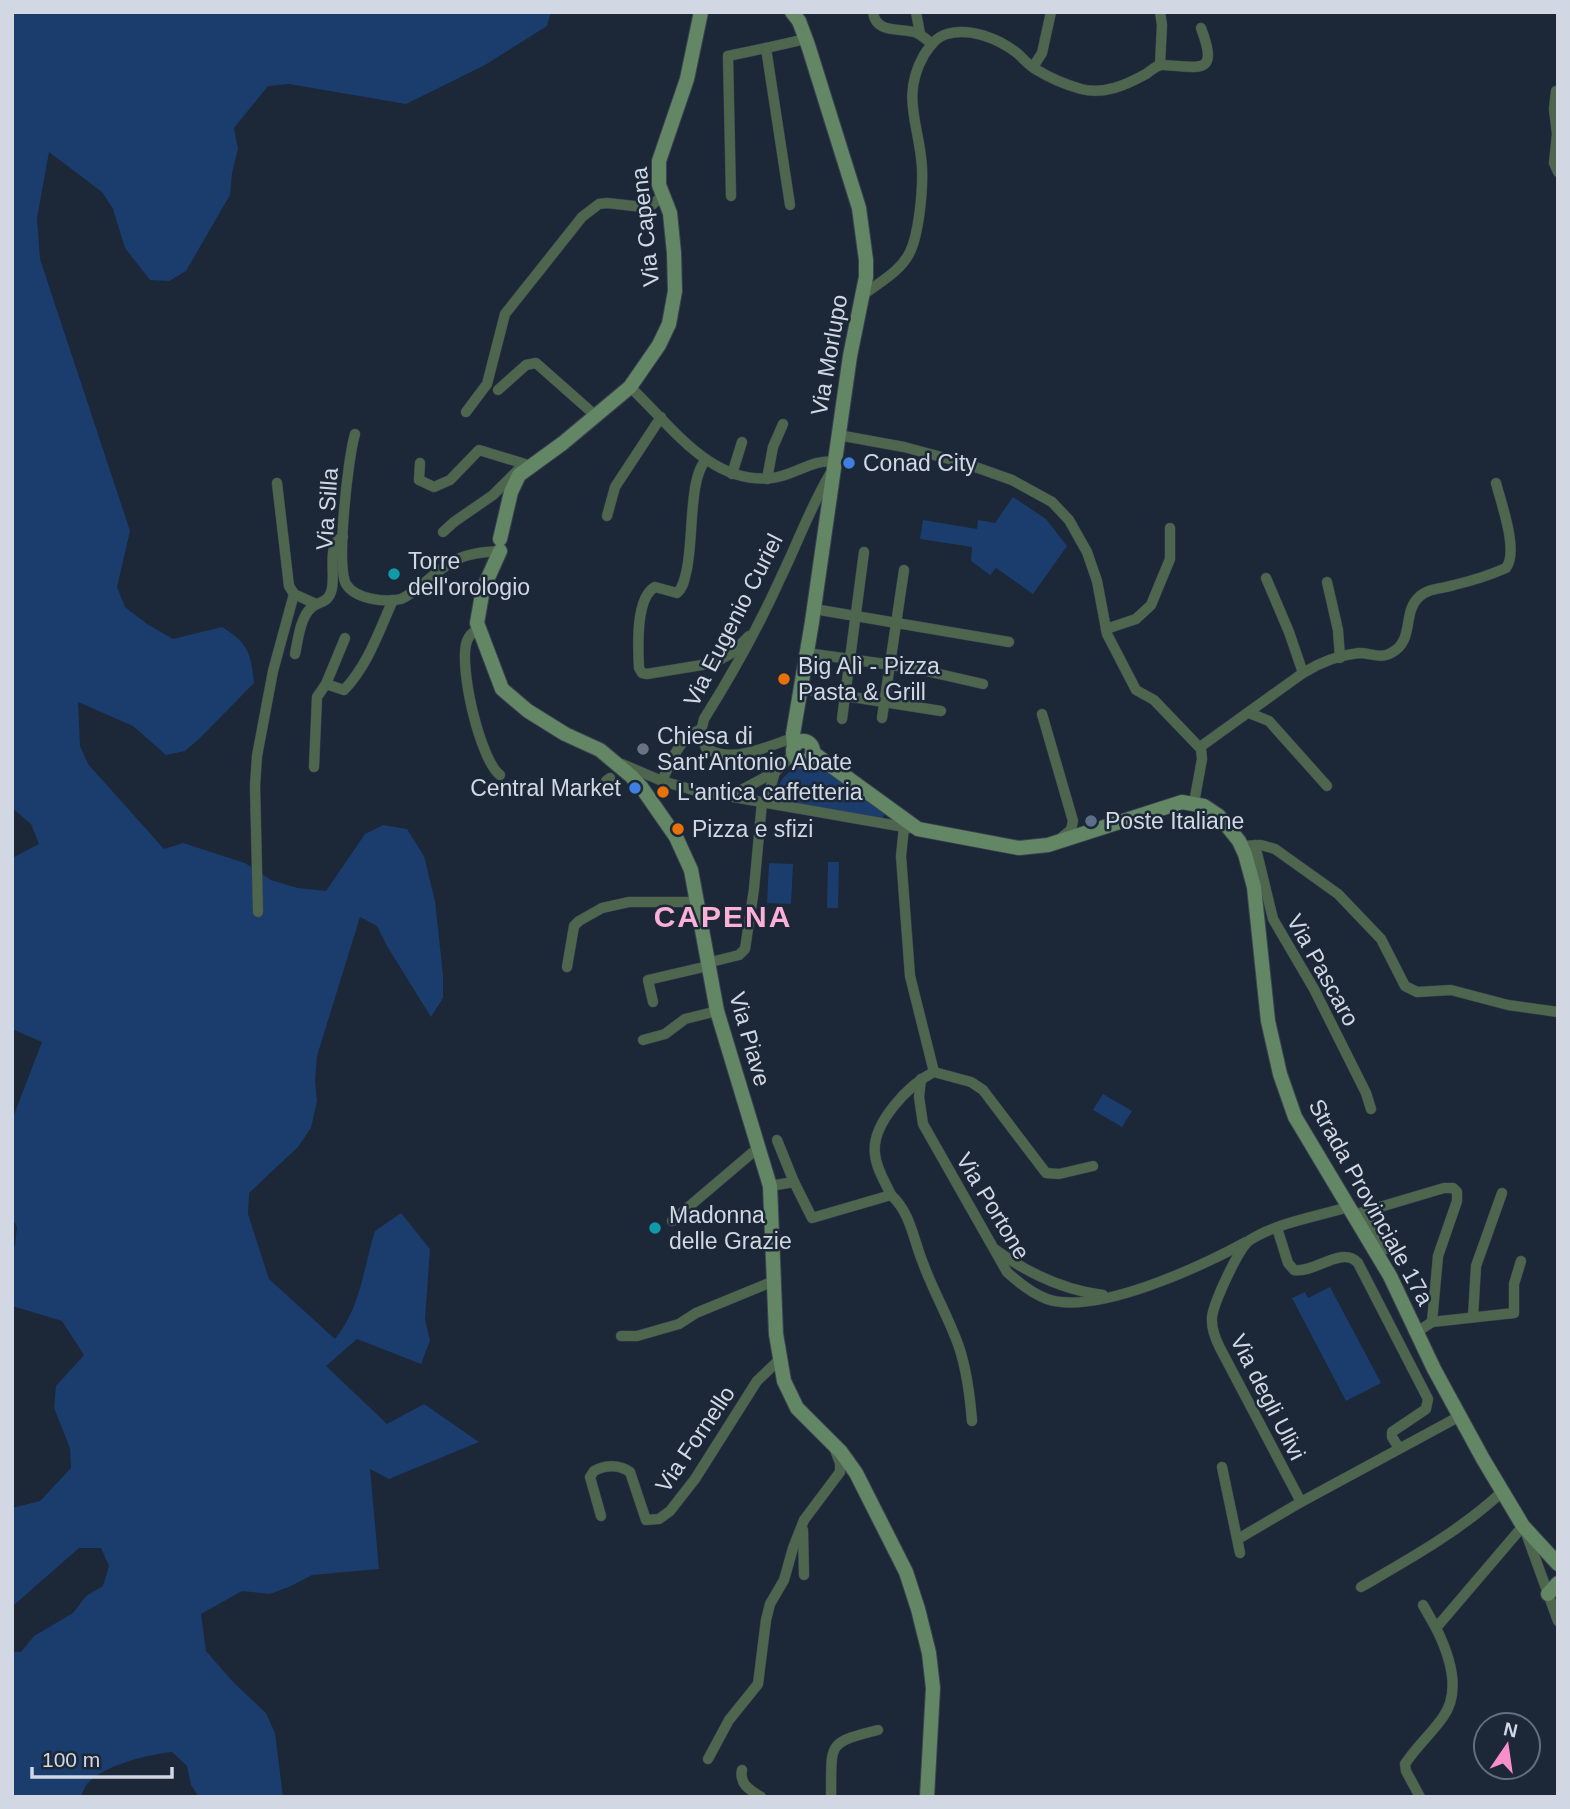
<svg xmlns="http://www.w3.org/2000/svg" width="1570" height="1809" font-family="Helvetica,sans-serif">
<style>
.green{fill:#1a3d6e}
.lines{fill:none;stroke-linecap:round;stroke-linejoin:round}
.street-casing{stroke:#394353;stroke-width:11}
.secondary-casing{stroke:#394353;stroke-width:16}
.street{stroke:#4e654e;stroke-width:10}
.secondary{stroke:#638764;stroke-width:14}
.shop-dot{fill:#3f7fe0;stroke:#1c2737;stroke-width:2.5}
.culture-dot{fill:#0f9aa8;stroke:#1c2737;stroke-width:2.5}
.food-dot{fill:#e8710a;stroke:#1c2737;stroke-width:2.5}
.worship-dot{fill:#6b7280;stroke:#1c2737;stroke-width:2.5}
.service-dot{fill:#5c6f8a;stroke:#1c2737;stroke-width:2.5}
.labels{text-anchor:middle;stroke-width:5;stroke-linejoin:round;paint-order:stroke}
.street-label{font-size:23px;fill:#d1d8e3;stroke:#1c2737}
.poi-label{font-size:23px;fill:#d1d8e3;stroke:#1c2737;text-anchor:start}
.district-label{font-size:30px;font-weight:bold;letter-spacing:2px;fill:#fbb0d8;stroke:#1c2737}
</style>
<rect width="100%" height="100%" fill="#1c2737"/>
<g class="green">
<path d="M12 12H551L547 26 485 65 406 104 289 84 268 86 234 128 238 149 232 173 230 195 186 271 169 281 150 280 125 248 113 209 102 192 49 152 37 218 40 259 130 531 117 587 125 607 147 624 173 639 222 627C248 643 251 653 254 683L200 738 185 751 166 755 133 726 78 702 80 746 88 764 164 849 183 843 245 863 271 880 298 888 326 891 365 834 383 825 407 829 424 856 435 901 443 975V998L431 1017 387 946 377 926 360 917 317 1056 315 1081 317 1101 311 1128 298 1147 249 1193 248 1214 269 1279 335 1339C361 1307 363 1269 375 1231L401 1213 430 1249 425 1319 430 1341 421 1364 357 1339 326 1366 387 1424 424 1404 479 1442 389 1479 370 1469 379 1569 312 1575 291 1586 270 1594 242 1591 201 1614 206 1651 233 1682 266 1713 275 1733 283 1797H199L191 1785 187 1766 172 1752C150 1754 105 1765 89 1782 85 1785 83 1792 81 1797H12V1652H21L34 1636 73 1613 86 1596 103 1586 109 1566 101 1548H79L14 1605 12 1602V1508L40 1501 71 1468 70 1448 54 1408 56 1386 84 1355 62 1321 12 1306V1248L15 1245 17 1227 12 1218V1120L42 1042 12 1029V858L39 844 31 824 12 808Z"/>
<path d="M1013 497 1046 519 1067 546 1033 594 996 568 990 575 971 561 972 547 920 539 923 520 977 529 978 520 995 523Z"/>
<path d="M809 766C838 773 862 797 885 814L882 819 774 799C778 780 788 767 809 766Z"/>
<path d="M828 862H839L838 908H827Z"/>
<path d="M769 863 793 864 791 904 767 903Z"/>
<path d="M1103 1094 1132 1111 1122 1127 1093 1110Z"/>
<path d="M1330 1287 1381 1383 1346 1401 1292 1298 1305 1292 1308 1298Z"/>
</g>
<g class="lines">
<g class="street-casing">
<g id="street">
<path d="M873 12C876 35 901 27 917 33 923 36 927 40 932 44"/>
<path d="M916 12 920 34"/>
<path d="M1160 12 1162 25 1160 64"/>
<path d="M1033 67 1042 53 1051 12"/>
<path d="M1556 91 1554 109 1557 134 1554 163 1558 172"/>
<path d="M731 196 728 56 766 48"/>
<path d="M790 205 766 48 806 39"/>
<path d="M863 295C880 282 901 271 910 252 919 233 923 190 922 168 920 126 900 97 924 55 930 46 936 37 947 34 970 27 999 39 1017 53 1024 59 1029 66 1037 70 1050 78 1067 85 1081 89 1104 95 1126 85 1146 74 1152 70 1157 64 1164 65 1200 67 1219 76 1201 28"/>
<path d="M630 387C671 425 710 485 772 478 794 476 813 458 835 462"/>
<path d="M498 390 526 365 536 363 596 416"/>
<path d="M466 412 487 384 505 314 582 217 599 204 607 203 643 207 652 205 662 196"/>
<path d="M355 434C348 457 336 564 346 584 355 599 385 603 401 599 409 596 416 589 423 584 453 559 460 553 500 551"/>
<path d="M838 435 904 447 964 463 1012 480 1052 502 1069 520 1087 552 1097 581 1107 634 1136 690 1154 700 1201 749 1202 759 1194 803"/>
<path d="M706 460C688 478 694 544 686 573 684 581 683 588 677 593L655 587C635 598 638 648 639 668L642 673 647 674 714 663 732 653 749 636"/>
<path d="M420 463 419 480 434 487 450 480 479 450 525 464"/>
<path d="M732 474 742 442"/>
<path d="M767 479 773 447 783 424"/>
<path d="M277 483 289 586 294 594 316 604"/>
<path d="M607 516 615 487 661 417"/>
<path d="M443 532 454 522 493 495 518 470"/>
<path d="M1327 582 1338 630 1340 658"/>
<path d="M814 609 1009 642"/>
<path d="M478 629C473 632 469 635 467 641 458 665 480 760 500 775"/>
<path d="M1106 629 1136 619 1151 605 1170 559V528"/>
<path d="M345 638 326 684 344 690C368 665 379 631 393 600"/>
<path d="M807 653 913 668 983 684"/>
<path d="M295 654C298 640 300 618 311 608 318 601 327 604 331 592 337 577 325 544 343 537"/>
<path d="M1303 673C1319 663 1340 655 1359 653 1370 653 1381 659 1391 653 1415 641 1402 612 1419 597 1428 588 1442 589 1454 585 1471 581 1490 575 1506 568 1519 551 1501 503 1496 483"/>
<path d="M801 689 941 711"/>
<path d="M1249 713 1269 721 1327 786"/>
<path d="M1042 714 1073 821 1071 830 1062 837"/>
<path d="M882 718 904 570"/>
<path d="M842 719 864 552"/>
<path d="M793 738C768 746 731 765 706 748L700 735 704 719C733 673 759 626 781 577 798 542 810 508 830 474"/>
<path d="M1200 747 1303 673 1289 632 1266 578"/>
<path d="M622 764 662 781 693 790 910 828"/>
<path d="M314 767 317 697 326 684"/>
<path d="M606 781 610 778"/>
<path d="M662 781C672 760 678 739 701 729"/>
<path d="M730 796 775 772 794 754"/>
<path d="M766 803 775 772"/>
<path d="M1255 845 1273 919 1314 989 1366 1093 1371 1109"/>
<path d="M1242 846 1261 845 1275 849 1338 894 1381 939 1405 986 1417 992 1451 990 1508 1005 1558 1012"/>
<path d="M258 912 255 786 257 756 273 671 294 594"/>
<path d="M707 963 739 955 745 949 754 889 762 802"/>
<path d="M567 967 574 926 579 921 602 908 629 902H698"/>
<path d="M653 1002 648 980 708 966"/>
<path d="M643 1040 665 1034 685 1019 717 1011"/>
<path d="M934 1072 971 1082 983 1090 1046 1173 1059 1174 1093 1166"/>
<path d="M921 1079 919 1097 923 1124 1007 1272C1019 1283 1031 1293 1047 1299 1096 1316 1202 1266 1246 1242"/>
<path d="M777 1140 794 1182"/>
<path d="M770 1186 794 1182 812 1218 891 1195C911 1213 913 1239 923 1263 933 1291 949 1318 959 1347 967 1371 970 1396 972 1421"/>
<path d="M891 1195C885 1182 876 1168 875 1154 871 1124 909 1084 934 1072L910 976 901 856 904 827"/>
<path d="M1348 1207C1319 1216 1276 1223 1250 1240 1239 1247 1214 1302 1212 1317 1211 1328 1215 1338 1220 1348L1301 1502 1460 1416"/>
<path d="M1364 1212 1386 1249"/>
<path d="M1353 1215 1444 1188H1453L1457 1192V1201L1438 1256 1432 1322"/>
<path d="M672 1221 759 1147"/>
<path d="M1277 1228 1288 1263 1294 1270C1314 1274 1342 1245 1358 1263L1428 1399 1426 1409 1392 1432V1437L1399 1448"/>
<path d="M996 1250C1029 1274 1063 1290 1103 1295"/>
<path d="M1473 1317 1476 1266 1502 1193"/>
<path d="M1417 1332 1432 1322 1514 1313V1284L1521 1261"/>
<path d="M621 1336H637L679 1324 696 1313 774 1281"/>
<path d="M1222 1467 1240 1553"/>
<path d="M601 1516 590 1477 594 1471C605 1465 619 1464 630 1472L646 1520 659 1519 670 1511 695 1479 757 1381 779 1360"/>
<path d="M803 1530 804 1575"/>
<path d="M1526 1533 1558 1621"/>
<path d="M1238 1539 1301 1502"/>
<path d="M1361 1587C1411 1558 1460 1531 1503 1491"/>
<path d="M1423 1605 1436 1628"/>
<path d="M708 1759 729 1720 758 1684 766 1620 770 1604 784 1580 793 1548 804 1520 840 1472V1463L835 1450"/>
<path d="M742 1770C739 1784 750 1790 761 1797"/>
<path d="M831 1797C832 1744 825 1743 878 1730"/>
<path d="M1420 1797 1406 1771 1405 1764C1416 1747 1432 1733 1443 1717 1462 1691 1449 1654 1436 1628L1523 1526"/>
</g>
</g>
<g class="secondary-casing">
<g id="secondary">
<path d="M792 12 799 21 808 45 859 208 866 260V277L850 356 812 622 793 734 794 747"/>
<path d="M500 539 511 492 519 475 563 443 630 387 659 345 669 324 675 291 674 253 670 213 659 185V161L687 79 701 12"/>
<path d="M500 551 483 589 477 623 502 689 528 711 565 734 600 750 631 776 642 788 676 837 691 870 717 1011 770 1186 776 1334 784 1381 797 1408 841 1452 856 1473 906 1572 918 1609 929 1653 933 1688 927 1797"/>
<circle cx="803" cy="751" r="10"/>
<path d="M812 752 918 829 1019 848 1048 845 1182 802 1204 806 1219 816 1239 841 1245 854 1254 887 1268 1021 1280 1074 1295 1117 1390 1276 1434 1369 1483 1459 1523 1526 1558 1564"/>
<path d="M1548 1594 1558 1583"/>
</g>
</g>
<use href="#street" class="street"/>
<use href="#secondary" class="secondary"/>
</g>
<g class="shop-dot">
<circle cx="849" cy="463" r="7"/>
<circle cx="635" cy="788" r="7"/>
</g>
<g class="culture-dot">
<circle cx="394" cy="574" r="7"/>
<circle cx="655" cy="1228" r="7"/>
</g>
<g class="food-dot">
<circle cx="784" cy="679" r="7"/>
<circle cx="663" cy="792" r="7"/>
<circle cx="678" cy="829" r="7"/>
</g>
<circle class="worship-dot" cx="643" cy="749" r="7"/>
<circle class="service-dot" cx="1091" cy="821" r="7"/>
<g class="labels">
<g class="street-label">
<text transform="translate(645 227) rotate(-96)" y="8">Via Capena</text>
<text transform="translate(829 355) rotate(-80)" y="8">Via Morlupo</text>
<text transform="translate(327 509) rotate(-86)" y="8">Via Silla</text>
<text transform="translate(733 620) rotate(-63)" y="8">Via Eugenio Curiel</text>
<text transform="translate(1323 970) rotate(61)" y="8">Via Pascaro</text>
<text transform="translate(750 1039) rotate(74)" y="8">Via Piave</text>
<text transform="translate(1371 1202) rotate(61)" y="8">Strada Provinciale 17a</text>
<text transform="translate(993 1206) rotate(59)" y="8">Via Portone</text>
<text transform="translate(1268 1397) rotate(63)" y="8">Via degli Ulivi</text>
<text transform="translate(695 1439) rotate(-56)" y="8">Via Fornello</text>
</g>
<g class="poi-label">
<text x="863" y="471">Conad City</text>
<text x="408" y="569">Torre<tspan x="408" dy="26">dell'orologio</tspan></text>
<text x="798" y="674">Big Alì - Pizza<tspan x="798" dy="26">Pasta &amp; Grill</tspan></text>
<text x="657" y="744">Chiesa di<tspan x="657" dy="26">Sant'Antonio Abate</tspan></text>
<text x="621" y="796" text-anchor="end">Central Market</text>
<text x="677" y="800">L'antica caffetteria</text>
<text x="1105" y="829">Poste Italiane</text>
<text x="692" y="837">Pizza e sfizi</text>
<text x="669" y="1223">Madonna<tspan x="669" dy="26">delle Grazie</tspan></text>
</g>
<g class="district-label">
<text x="723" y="927">CAPENA</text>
</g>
</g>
<rect width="1570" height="1809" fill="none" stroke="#d1d8e3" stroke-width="28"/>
<g transform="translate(1507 1746) rotate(13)"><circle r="33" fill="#1c2737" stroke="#646e7c" stroke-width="2"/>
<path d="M0-5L12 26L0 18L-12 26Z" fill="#f98fca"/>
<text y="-10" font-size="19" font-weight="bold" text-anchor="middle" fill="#d1d8e3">N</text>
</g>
<path d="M32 1767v10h140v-10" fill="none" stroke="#d1d8e3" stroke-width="3.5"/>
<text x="42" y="1767" font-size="21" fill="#d1d8e3" stroke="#1c2737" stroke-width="5" paint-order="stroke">100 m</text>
</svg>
